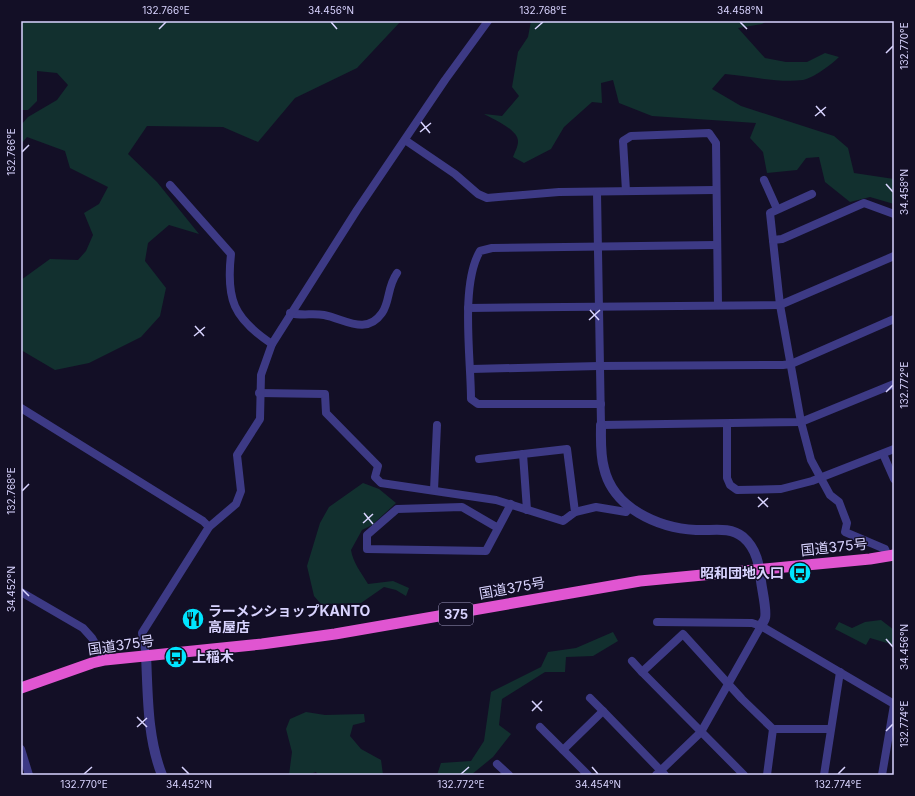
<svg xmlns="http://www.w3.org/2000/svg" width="915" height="796" font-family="Inter,'Noto Sans JP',sans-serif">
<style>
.green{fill:#12302f}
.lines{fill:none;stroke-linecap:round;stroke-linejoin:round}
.minor{stroke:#3d3a85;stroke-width:8}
.tertiary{stroke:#3d3a85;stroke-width:10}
.trunk{stroke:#e055d1;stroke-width:11}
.ticks{fill:none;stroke:#d9d4ff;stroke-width:1.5}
.labels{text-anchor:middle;stroke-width:3;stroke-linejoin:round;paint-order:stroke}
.shield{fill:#130f26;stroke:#9e99be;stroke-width:1}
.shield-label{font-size:13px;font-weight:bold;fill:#d9d4ff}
.street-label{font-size:14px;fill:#d9d4ff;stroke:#130f26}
.poi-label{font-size:14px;font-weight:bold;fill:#d9d4ff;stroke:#130f26;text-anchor:start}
.neatline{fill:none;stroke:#d9d4ff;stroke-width:1.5}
.ticks-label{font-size:10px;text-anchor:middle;fill:#d9d4ff}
</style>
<rect width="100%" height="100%" fill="#130f26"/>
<g class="green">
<path d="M21 21H401L357 68 295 98 258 142 223 127 147 126 128 154 157 182 199 234 169 225 148 243 145 261 166 288 160 316 141 337 89 363 55 370 21 350V280L50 259 78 260 86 251 93 235 84 213 99 204 108 187 70 168 65 151 27 137 21 144V125L28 117 57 100 68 85 57 73 37 71V101L28 110H21Z"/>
<path d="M531 21H767L762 24 738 28 765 58 786 62H807L825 53 839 57C831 65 813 78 803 80 778 83 750 76 725 74L712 89 741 106 834 136 848 148 854 173 894 179V204L870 197 850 202 825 182 819 157 806 158 797 170 767 173 763 152 750 138 756 123 652 116 619 103 613 80 601 83 602 103 592 102 564 127 551 149 524 163 513 157C515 152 518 146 518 142 519 130 493 119 484 114L502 116 519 96 512 87 518 52 528 37Z"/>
<path d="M363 483 379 489 396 503 372 525 362 530 351 550C353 563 361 572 368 584L393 581 409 588 406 596 396 590 384 587 361 603 321 604 314 596 307 566 320 523 329 507Z"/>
<path d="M881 620 894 630V645L870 638 866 645 835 629 839 622 852 628 865 622Z"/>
<path d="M613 632 618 641 593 656 566 657 565 672H545L502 699 499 725 511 734 493 757 471 775H437L441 763 471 761 484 741 491 692 541 667 548 652 576 648Z"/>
<path d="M306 712 325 715 364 714 365 722 353 725 350 736 361 749 381 760 383 775H318L316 772 307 775H289L292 752 286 729 290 719Z"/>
</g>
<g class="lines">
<g class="minor">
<path d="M405 140 455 174 478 194 487 198 559 192 715 190"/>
<path d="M764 180 777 209"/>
<path d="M170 185 231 254C226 299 233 318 272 344"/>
<path d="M626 191 623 141 631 136 709 133 716 143 718 305"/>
<path d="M597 193 601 425 801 422 894 384"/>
<path d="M812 194 770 213 780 305 801 422 811 460 830 495 839 502 847 523 845 532 885 549 888 556"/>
<path d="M773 240 782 239 864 203 894 214"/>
<path d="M468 308 780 305 894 256"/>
<path d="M290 313C302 316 313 313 324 315 345 319 366 336 382 313 390 302 387 287 397 273"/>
<path d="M471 369 599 366 783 365 791 364 894 319"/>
<path d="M259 393 325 394 326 413 378 466 375 477 381 483 496 500 563 521 575 512 567 449 479 459"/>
<path d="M601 404H478L471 399C471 359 460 285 480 251L492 248 716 245"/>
<path d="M21 408 203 521 209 527"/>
<path d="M727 424V478L730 485 737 490 781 489 812 481 894 449"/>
<path d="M523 454 527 510"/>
<path d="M883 454 894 479"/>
<path d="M434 490 437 425"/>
<path d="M575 512 596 507 626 512 629 508"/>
<path d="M498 528 462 507 397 509 367 535V549L486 551 511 504"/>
<path d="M21 592 83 628 92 638 105 660"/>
<path d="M657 622 752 623 761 626 894 704"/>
<path d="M146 655 142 633 209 527 236 504 241 491 237 455 260 419 261 375 272 344 357 210 445 80 488 21"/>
<path d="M632 661 642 672"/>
<path d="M590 698 603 711"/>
<path d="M540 727 588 775"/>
<path d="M773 729H830"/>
<path d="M21 749 29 775"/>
<path d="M563 750 603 711 665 775"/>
<path d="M497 764 509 775"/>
<path d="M656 775 701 732 761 626"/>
<path d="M744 775 642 672 683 634 742 699 773 729 767 775"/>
<path d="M824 775 840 672"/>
<path d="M882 775 894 705"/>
</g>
<g class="tertiary">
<path d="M601 425C601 439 600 454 604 468 613 508 658 528 696 530 712 531 729 526 743 537 757 549 759 565 761 581 762 590 767 610 765 618 765 620 762 623 761 626"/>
<path d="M146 655C148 695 147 737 162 775"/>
</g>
<path class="trunk" d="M21 688 92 663 105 660 262 644 335 634 640 581 870 559 894 555"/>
</g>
<path class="ticks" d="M331 22 337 29M740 22 747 29M159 29 166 22M535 29 543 22M886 53 893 46M816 106 825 116M815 116 826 107M421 122 430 133M420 132 431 123M22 152 29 145M886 184 893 192M590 310 599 320M589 320 600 310M195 326 204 336M194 336 205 327M886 392 893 385M22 491 29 484M758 497 768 507M758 507 768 498M364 513 373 524M363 523 373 514M22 589 29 596M886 639 893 647M532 701 542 711M532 711 542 701M137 717 147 727M137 727 147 718M886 731 893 724M182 767 189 774M592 767 598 774M84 774 92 767M461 774 469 767M838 774 845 767"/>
<defs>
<g id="bus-disc" transform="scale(1.15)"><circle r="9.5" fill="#00e5ff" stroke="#130f26"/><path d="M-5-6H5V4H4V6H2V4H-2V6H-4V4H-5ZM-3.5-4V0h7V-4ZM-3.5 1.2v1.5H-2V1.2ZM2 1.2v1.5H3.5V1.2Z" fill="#111"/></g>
<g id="restaurant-disc" transform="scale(1.15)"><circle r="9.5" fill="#00e5ff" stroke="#130f26"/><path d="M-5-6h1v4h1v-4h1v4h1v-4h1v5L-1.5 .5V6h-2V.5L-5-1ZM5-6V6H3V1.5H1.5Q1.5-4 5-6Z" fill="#111"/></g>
</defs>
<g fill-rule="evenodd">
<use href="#bus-disc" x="800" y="573"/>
<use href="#restaurant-disc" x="193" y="619"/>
<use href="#bus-disc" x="176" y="657"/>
</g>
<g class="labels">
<rect class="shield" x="439" y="603" width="34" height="22" rx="3"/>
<g class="shield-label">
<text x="456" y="619">375</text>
</g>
<g class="street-label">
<text transform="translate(834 547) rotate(-6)" y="5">国道375号</text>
<text transform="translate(512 588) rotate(-10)" y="5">国道375号</text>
<text transform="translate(121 645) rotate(-8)" y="5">国道375号</text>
</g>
<g class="poi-label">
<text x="784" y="578" text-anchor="end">昭和団地入口</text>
<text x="208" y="616">ラーメンショップKANTO<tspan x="208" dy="16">高屋店</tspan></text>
<text x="192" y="662">上稲木</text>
</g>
</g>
<rect width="915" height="796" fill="none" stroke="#130f26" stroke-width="44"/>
<rect x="22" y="22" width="871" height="752" class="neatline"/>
<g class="ticks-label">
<text x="166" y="14">132.766°E</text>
<text x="331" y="14">34.456°N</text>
<text x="543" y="14">132.768°E</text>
<text x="740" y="14">34.458°N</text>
<text transform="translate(904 46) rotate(-90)" y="4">132.770°E</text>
<text transform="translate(11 152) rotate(-90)" y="4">132.766°E</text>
<text transform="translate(904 192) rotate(-90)" y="4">34.458°N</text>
<text transform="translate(904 385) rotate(-90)" y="4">132.772°E</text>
<text transform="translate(11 491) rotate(-90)" y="4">132.768°E</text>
<text transform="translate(11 589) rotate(-90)" y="4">34.452°N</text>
<text transform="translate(904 647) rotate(-90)" y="4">34.456°N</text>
<text transform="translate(904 724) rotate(-90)" y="4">132.774°E</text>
<text x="84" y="788">132.770°E</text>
<text x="189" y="788">34.452°N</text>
<text x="461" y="788">132.772°E</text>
<text x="598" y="788">34.454°N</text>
<text x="838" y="788">132.774°E</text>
</g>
</svg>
